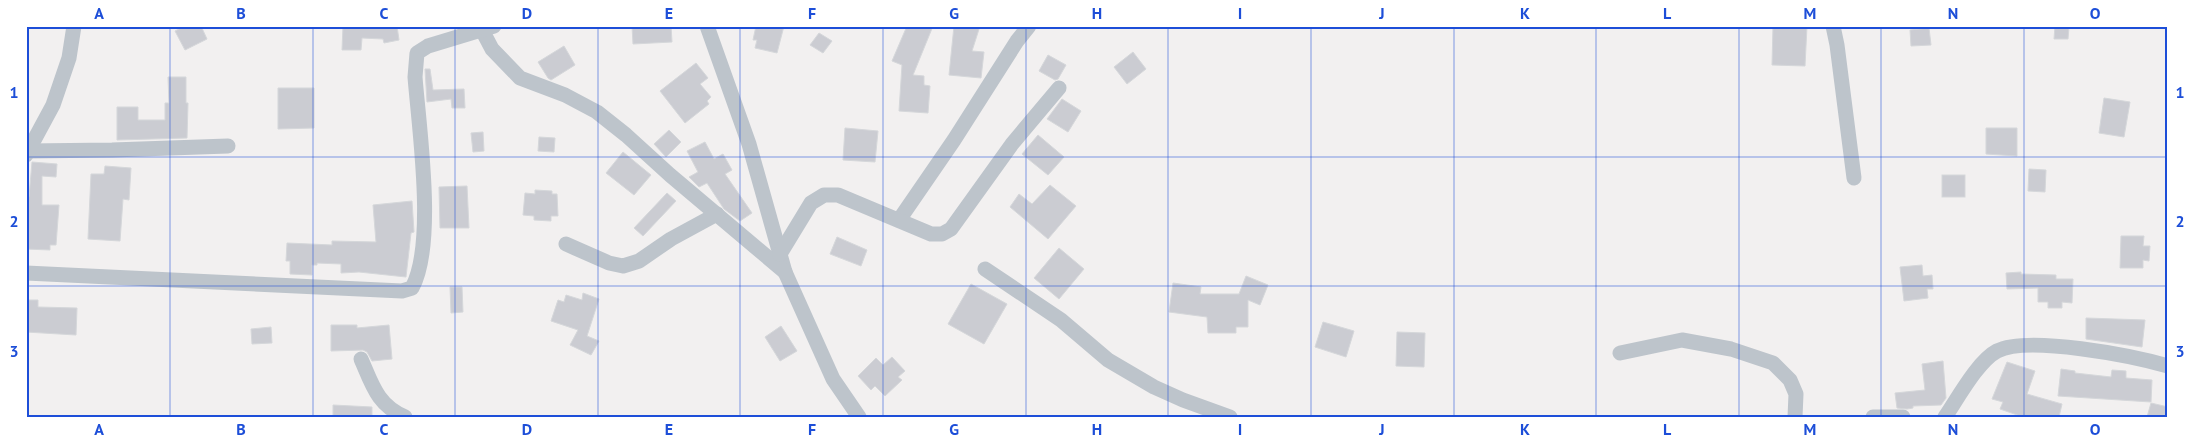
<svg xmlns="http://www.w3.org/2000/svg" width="2194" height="443" font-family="'PT Sans',sans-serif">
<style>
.building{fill:#cbccd2;stroke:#d5d7da}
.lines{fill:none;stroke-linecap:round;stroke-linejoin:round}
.street{stroke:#bdc4cb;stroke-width:15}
.grid{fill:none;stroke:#1d4ed8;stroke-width:1;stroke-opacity:0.55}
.neatline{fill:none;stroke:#1d4ed8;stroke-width:2}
.grid-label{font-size:16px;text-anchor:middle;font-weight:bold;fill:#1d4ed8}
</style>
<rect width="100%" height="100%" fill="#f2f0f0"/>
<g class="building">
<path d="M185 26H201L207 39 185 50 175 31Z"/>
<path d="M343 26H397L399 40 384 43 383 39 362 38 361 50H342Z"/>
<path d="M632 26H671L672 42 633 44Z"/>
<path d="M756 26H784L777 53 755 48 757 40H753Z"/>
<path d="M907 26H933L913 75 924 76V85L930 86 928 113 899 111 902 65 892 61Z"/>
<path d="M954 26H980L972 51 984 52 981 78 949 75Z"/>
<path d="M1773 26H1807L1805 66 1772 65Z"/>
<path d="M2055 26 2069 27 2068 39H2054Z"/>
<path d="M1929 28 1931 45 1911 46 1910 30Z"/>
<path d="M819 33 832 41 823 53 810 45Z"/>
<path d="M564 46 575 65 551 80 548 78 538 62Z"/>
<path d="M1133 52 1146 69 1127 84 1114 67Z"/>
<path d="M1048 55 1066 65 1058 79 1055 80 1039 71Z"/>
<path d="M696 63 708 78 700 84 711 97 707 101 709 104 685 123 660 91Z"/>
<path d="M425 69H430L433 90 464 89 465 108H452L451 99 427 102Z"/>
<path d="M168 77H186V103H188L187 138 117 140V107H138V120H165V103H169Z"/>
<path d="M278 88H314V128L278 129Z"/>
<path d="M2104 98 2130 102 2124 137 2099 133Z"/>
<path d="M1062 99 1081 111 1068 132 1047 119Z"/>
<path d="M845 128 878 131 875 162 843 160Z"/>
<path d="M1986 128H2017V156L1986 154Z"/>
<path d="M669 130 681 142 666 157 654 144Z"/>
<path d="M483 132 484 151 473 152 471 133Z"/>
<path d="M1038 135 1064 157 1048 175 1022 154Z"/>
<path d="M539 137 555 138 554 152 538 151Z"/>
<path d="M705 142 714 159 723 154 732 170 725 174 752 213 740 221 724 209 707 183 699 187 689 177 698 172 687 151Z"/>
<path d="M623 152 651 175 634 195 606 173Z"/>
<path d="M32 162 57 164 56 177 42 176V205H59L56 245H50V250L26 249V197H29Z"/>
<path d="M105 166 131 168 129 200 123 199 120 241 88 239 91 174H104Z"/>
<path d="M2029 169 2046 170 2045 192 2028 191Z"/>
<rect x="1942" y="175" width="23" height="22"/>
<path d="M1050 185 1076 206 1048 239 1010 207 1019 194 1032 204Z"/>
<path d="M467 186 469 228H440L439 187Z"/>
<path d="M535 190 552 191V194H557L558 216H551V221L534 220V216L523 215 525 193 535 194Z"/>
<path d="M667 193 676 201 643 236 634 228Z"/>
<path d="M412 201 414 232 411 233 406 277 359 272 341 273V264L317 263V265H312V275L290 274V261H286L287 243 332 245V241L376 242 373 205Z"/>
<path d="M2121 236H2144L2143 246H2150L2149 261 2143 260V268H2120Z"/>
<path d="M837 237 867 250 861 266 830 254Z"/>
<path d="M1059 248 1084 269 1059 299 1034 278Z"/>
<path d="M1922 265 1923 276 1932 275 1933 289H1927L1928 298 1904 301 1900 267Z"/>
<path d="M2021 272V274L2056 275V279H2073L2072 303 2062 302V308H2048V302H2038V288L2007 289 2006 273Z"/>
<path d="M1246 276 1268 285 1260 305 1248 300V327H1236V333H1208L1207 317 1169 312 1173 283 1201 287 1200 294H1239Z"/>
<path d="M971 284 1007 304 984 344 948 324Z"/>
<path d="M450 287H462L463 312 451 313Z"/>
<path d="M583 293 599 299 587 336 599 341 591 355 570 345 578 330 551 321 558 300 564 302 566 295 582 300Z"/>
<path d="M26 300H38V307L77 308 76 335 26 332Z"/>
<path d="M2086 318 2145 320 2142 347 2086 339Z"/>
<path d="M1323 322 1354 331 1346 357 1315 347Z"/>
<path d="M331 325H357V328L389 325 392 359 372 361 367 352 363 350 331 351Z"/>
<path d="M781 326 797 351 780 361 765 337Z"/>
<path d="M271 327 272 343 252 344 251 329Z"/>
<path d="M1397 332 1425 333 1424 367 1396 366Z"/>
<path d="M892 357 905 371 898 377 902 380 885 396 875 386 871 390 858 376 876 358 883 365Z"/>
<path d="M1943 361 1946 398 1941 405 1913 406V408L1907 409 1897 408 1895 393 1925 390 1922 364Z"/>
<path d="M2007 362 2035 371 2027 394 2062 404 2059 417H2023L2000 409 2003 402 1992 399Z"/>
<path d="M2061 369 2075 371V373L2111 377 2112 370 2126 371V378L2152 380 2151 402 2058 396Z"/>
<path d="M2151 403 2168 407V417H2147Z"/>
<path d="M333 405 372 407V417H333Z"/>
</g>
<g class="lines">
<g class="street">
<path d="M707 26 749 144 785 272 833 379 859 417"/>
<path d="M1833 26 1837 45 1854 178"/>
<path d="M482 30 492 49 520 78 565 95 597 112 626 135 670 175 785 272"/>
<path d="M28 151 112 150 228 146"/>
<path d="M26 155 53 105 69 58 74 26"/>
<path d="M899 220 954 140 1017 41 1029 26"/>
<path d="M566 244 609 263 623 266 639 261 671 239 717 214"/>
<path d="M780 254 811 203 824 195H838L931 234H942L951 229 1012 144 1059 88"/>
<path d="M985 269 1061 320 1108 360 1154 387 1183 400 1230 417"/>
<path d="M26 273 402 291 412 288C436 244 419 129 415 77L417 53 428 46 494 26"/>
<path d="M1620 353 1682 340 1731 349 1773 363 1790 380 1796 394 1795 417"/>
<path d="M361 359C372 384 377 405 405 417"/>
<path d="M1873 417H1903"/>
<path d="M1945 417C1958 398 1978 361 1997 351 2028 335 2133 356 2168 366"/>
</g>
</g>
<path class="grid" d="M170 26V417M313 26V417M455 26V417M598 26V417M740 26V417M883 26V417M1026 26V417M1168 26V417M1311 26V417M1454 26V417M1596 26V417M1739 26V417M1881 26V417M2024 26V417M26 157H2168M26 286H2168"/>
<rect width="2194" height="443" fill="none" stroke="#ffffff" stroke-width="55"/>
<rect x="28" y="28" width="2138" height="388" class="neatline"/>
<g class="grid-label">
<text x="99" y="19">A</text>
<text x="241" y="19">B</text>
<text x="384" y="19">C</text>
<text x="527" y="19">D</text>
<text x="669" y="19">E</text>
<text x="812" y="19">F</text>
<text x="954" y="19">G</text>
<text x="1097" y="19">H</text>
<text x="1240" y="19">I</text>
<text x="1382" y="19">J</text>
<text x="1525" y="19">K</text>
<text x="1667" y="19">L</text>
<text x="1810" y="19">M</text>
<text x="1953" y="19">N</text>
<text x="2095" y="19">O</text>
<text x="14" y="98">1</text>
<text x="2180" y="98">1</text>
<text x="14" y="227">2</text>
<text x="2180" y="227">2</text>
<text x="14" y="357">3</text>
<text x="2180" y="357">3</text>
<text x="99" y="435">A</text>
<text x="241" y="435">B</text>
<text x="384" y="435">C</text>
<text x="527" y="435">D</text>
<text x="669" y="435">E</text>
<text x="812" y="435">F</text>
<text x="954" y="435">G</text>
<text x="1097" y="435">H</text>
<text x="1240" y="435">I</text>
<text x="1382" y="435">J</text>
<text x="1525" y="435">K</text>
<text x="1667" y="435">L</text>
<text x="1810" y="435">M</text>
<text x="1953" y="435">N</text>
<text x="2095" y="435">O</text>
</g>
</svg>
